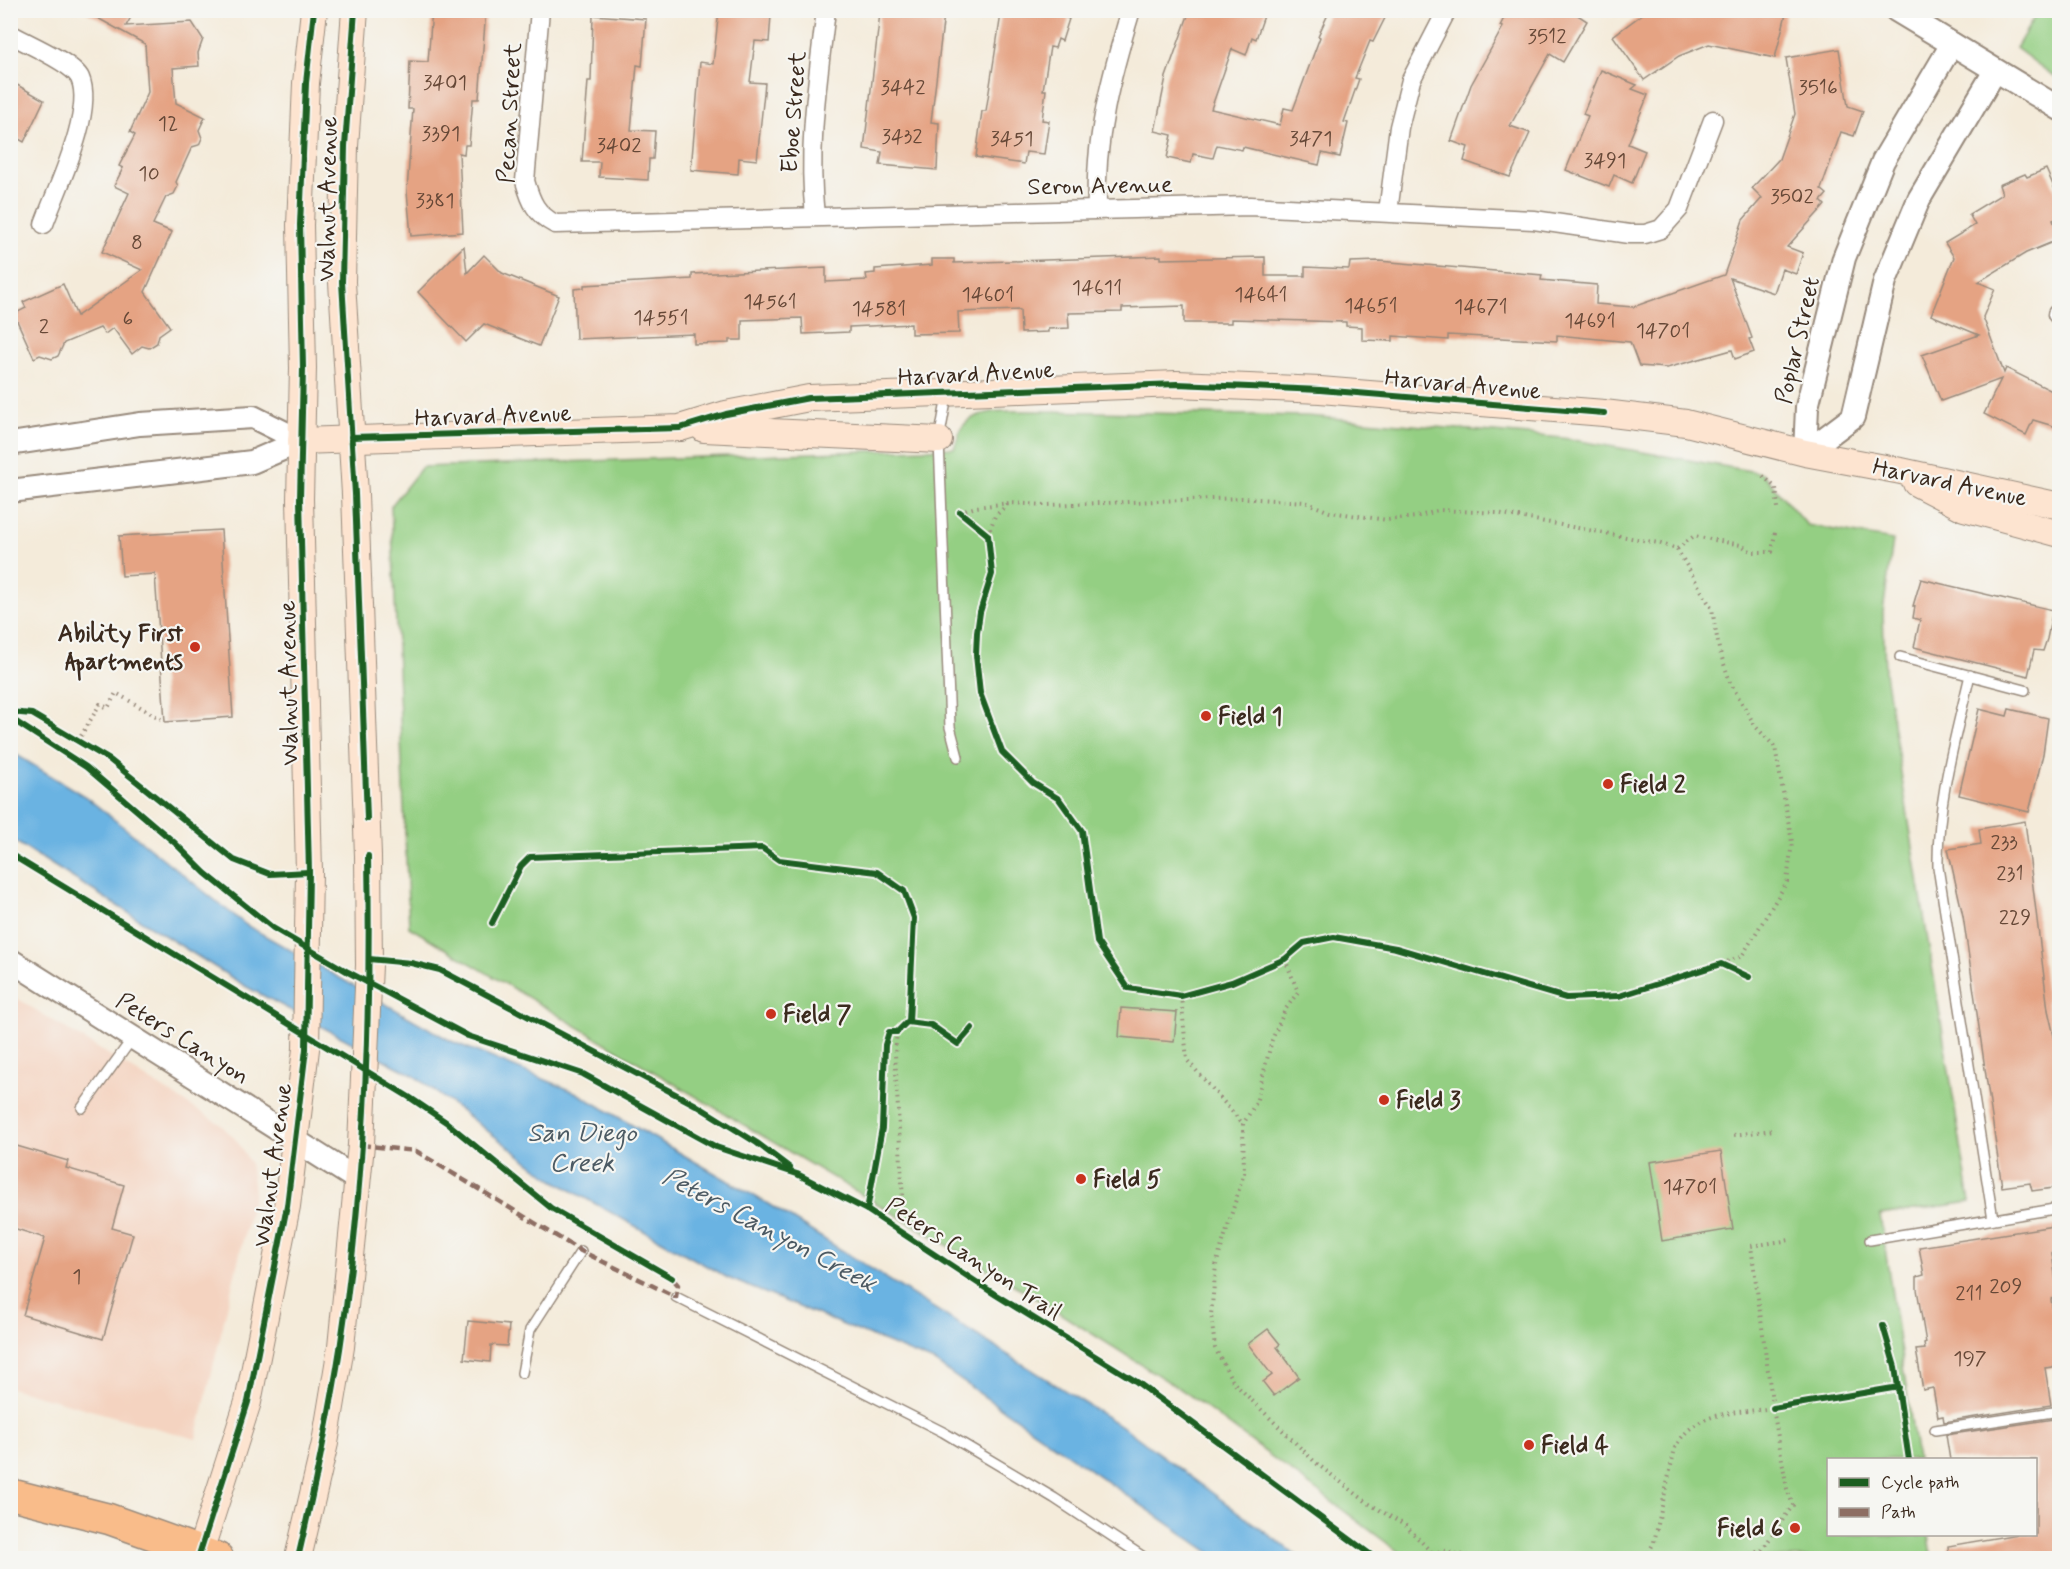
<svg xmlns="http://www.w3.org/2000/svg" width="2070" height="1569" font-family="Mynerve,sans-serif">
<style>
.built{fill:#f4d3c0}
.green{fill:#94cf83;stroke:#687c50;stroke-width:1.5}
.water{fill:#6bb3e2;stroke:#536e80;stroke-width:1.5}
.building{fill:#e5a383}
.lines{fill:none;stroke-linecap:round;stroke-linejoin:round}
.service-casing{stroke:#988a7c;stroke-width:12}
.minor-casing{stroke:#988a7c;stroke-width:21}
.tertiary-casing{stroke:#988a7c;stroke-width:26}
.secondary-casing{stroke:#988a7c;stroke-width:28}
.trunk-casing{stroke:#988a7c;stroke-width:33}
.path{stroke:#988a7c;stroke-width:4;stroke-dasharray:1.5 4.5;stroke-linecap:butt}
.service{stroke:#fff;stroke-width:9}
.minor{stroke:#fff;stroke-width:18}
.tertiary{stroke:#fff;stroke-width:22}
.secondary{stroke:#fde4d0;stroke-width:26}
.trunk{stroke:#f9bc8a;stroke-width:30}
.quiet{stroke:#8d6e63;stroke-width:4.5;stroke-dasharray:9 4.5;stroke-linecap:butt}
.cycleway-casing{stroke:#f6f6f2;stroke-width:10}
.cycleway{stroke:#1b5e20;stroke-width:6}
.poi-dot{fill:#c8321e;stroke:#f6f6f2;stroke-width:2}
.labels{text-anchor:middle;stroke-width:4.5;stroke-linejoin:round;paint-order:stroke}
.number-label{font-size:21px;fill:#664837}
.street-label{font-size:24px;fill:#3b2a1e;stroke:#f6f6f2}
.poi-label{font-size:24px;font-weight:bold;fill:#3b2a1e;stroke:#f6f6f2;text-anchor:start}
.water-label{font-size:26px;font-style:italic;fill:#4c5a63;stroke:#f6f6f2}
</style>
<rect width="100%" height="100%" fill="#f6f6f2"/>
<filter id="ink" filterUnits="userSpaceOnUse"><feTurbulence type="fractalNoise" baseFrequency=".0167" numOctaves="2"/><feDisplacementMap in="SourceGraphic" scale="12" xChannelSelector="R" yChannelSelector="G"/><feConvolveMatrix kernelMatrix="1 2 1 2 8 2 1 2 1" color-interpolation-filters="sRGB"/></filter>
<filter id="wash" filterUnits="userSpaceOnUse"><feTurbulence type="fractalNoise" baseFrequency=".008" numOctaves="4" result="noise"/><feDisplacementMap in="SourceGraphic" scale="24" xChannelSelector="R" yChannelSelector="G"/><feGaussianBlur stdDeviation="1.35" result="paint"/><feColorMatrix in="noise" values="0 0 0 0 0 0 0 0 0 0 0 0 0 0 0 0 0 1.4 0 .05"/><feComposite in="paint" operator="in"/></filter>
<g filter="url(#wash)">
<rect width="100%" height="100%" fill="#f4ebda"/>
<path class="built" d="M10 994 220 1124 237 1141 250 1163 254 1192 251 1206 196 1439 11 1388Z"/>
<g class="green">
<path d="M2038 11H2059V80L2016 48Z"/>
<path d="M1041 411 1307 416 1563 438 1762 473 1807 525 1893 540 1883 612 1885 673 1970 1202 1880 1215 1917 1459 1828 1460V1534L1929 1535 1932 1558H1407L1185 1392 1018 1287 409 927 391 506 422 467 954 448C957 441 958 433 963 426 978 406 1019 412 1041 411Z"/>
</g>
<path class="water" d="M10 751 86 797 246 925 451 1041 575 1092 768 1204 1126 1429 1300 1558H1218L934 1362 728 1278 553 1180 413 1075 245 986 11 839Z"/>
<g id="blocks">
<g class="building">
<path d="M83 10H135L126 26 192 22 203 39 198 53 199 66 173 68 176 103 205 117 199 130 202 138 199 145 192 147 176 182 178 186 174 194 166 197 153 224 172 232 145 292 170 327 159 335 157 343 149 348 142 346 132 354 113 328 105 334 100 328 64 343 58 356 52 359 40 355 34 358 14 314 26 308 23 302 63 284 77 316 142 270 102 252 129 193 114 186 123 168 119 166 135 135 130 132 148 92 145 44Z"/>
<path d="M432 10H486L479 99H473L469 145H465L464 154 459 153 463 232 411 236 407 191 413 109H408L410 61 428 62Z"/>
<path d="M719 10 771 15 769 42 755 41 750 82 765 83 757 160 739 158 738 174 691 170 700 62 713 64Z"/>
<path d="M894 10H922L944 14 931 122 939 123 937 170 880 165 882 152 864 149 880 13 893 15Z"/>
<path d="M1011 10H1066L1065 17 1069 19 1062 41 1058 39 1055 48 1050 47 1043 90H1046L1042 120 1049 121 1044 154 1026 152 1024 164 976 157 982 111H986L1001 14 1009 17Z"/>
<path d="M1190 10H1266L1256 39 1252 37 1246 55 1232 49 1211 109 1280 125 1284 108 1293 110 1320 37 1318 36 1330 10H1389L1373 42 1370 41 1355 78 1359 79 1344 122 1348 123 1340 157 1322 153 1319 165 1243 147 1242 150 1217 145 1213 158 1193 154 1191 163 1167 158 1172 135 1155 131 1166 77Z"/>
<path d="M1508 10H1570L1587 21 1563 62 1550 54 1510 126 1530 133 1510 177 1464 161 1468 147 1451 141 1471 85 1503 27 1500 26Z"/>
<path d="M1648 10H1787L1775 58 1709 44 1679 56 1644 80 1613 36Z"/>
<path d="M593 15 646 19 642 66 637 65 631 130 655 131 653 159H649L648 180 599 177 600 162H582L588 81H591Z"/>
<path d="M1839 49 1848 106 1863 111 1854 136 1841 132 1821 189 1827 194 1821 201 1825 205 1787 247 1803 253 1796 274 1782 269 1774 293 1730 278 1752 338 1749 339 1754 352 1735 359 1732 350 1667 368 1639 366 1630 342 1557 335V341L1448 335V340L1393 336V341L1362 340V327L1346 326V322L1231 319V323H1184V306L1122 308V312L1068 313 1069 328 1048 329V332L1021 333 1020 310 958 312 959 333 911 334V324L849 327V332L803 334 802 318 742 320V340H729V343L694 344V334L576 339 574 289 584 288V285L692 279V274L826 268V282L867 280 866 274 875 273V269L932 265V259H954V263L1161 256V259L1265 257V276H1305V267L1349 269 1350 262 1379 261 1542 275 1541 280 1597 285 1596 304 1633 307 1724 275 1743 220 1762 198 1752 188 1779 159 1795 114 1786 58Z"/>
<path d="M1601 70 1637 85 1632 89 1648 95 1628 144 1645 151 1632 183 1614 175 1609 187 1566 170 1588 116 1583 114Z"/>
<path d="M10 81 44 100 24 142 10 134Z"/>
<path d="M2046 169 2060 201V218L2053 220 2060 239 2026 253 1978 282 1995 289 1983 317 2004 373 2006 368 2060 395V428L2033 420 2026 435 1984 414 2001 379 1941 401 1922 355 1979 335 1931 315 1954 257 1945 243 1975 225 1969 214 2002 194 1999 185 2025 174 2027 177Z"/>
<path d="M464 246 467 273 484 255 502 273 559 296 539 346 484 324 466 342 418 292Z"/>
<path d="M221 530 233 717 165 722 155 574 122 576 119 536Z"/>
<path d="M1921 579 2053 610 2047 639 2043 651 2034 650 2028 676 1914 647 1920 620 1913 618 1915 606H1913Z"/>
<path d="M1979 709 2007 716 2009 709 2048 718 2043 754 2029 812 1959 795Z"/>
<path d="M2025 821 2048 1010 2060 1062V1187L2032 1191 2030 1183 2002 1187 1963 916 1948 849 1981 844 1979 829Z"/>
<path d="M1121 1008 1177 1012 1174 1042 1119 1037Z"/>
<path d="M10 1144 68 1161 66 1168 124 1185 112 1228 133 1234 103 1339 23 1315 45 1238 10 1227Z"/>
<path d="M1721 1151 1733 1229 1662 1241 1650 1162Z"/>
<path d="M2060 1225V1252L2052 1253 2058 1296 2051 1299 2060 1366 2045 1368 2051 1405 1944 1422 1943 1416 1938 1417 1933 1388 1923 1390 1916 1350 1925 1349 1924 1344 1926 1343 1917 1289V1277L1924 1275 1919 1247Z"/>
<path d="M468 1321 509 1325 507 1346 491 1345 490 1362 464 1359Z"/>
<path d="M1268 1329 1280 1344 1277 1347 1299 1377 1274 1396 1263 1382 1272 1375 1248 1344Z"/>
<path d="M2054 1419 2056 1430H2060V1558H1949L1948 1546 2018 1534H2036V1460H1950L1946 1435Z"/>
</g>
</g>
</g>
<g filter="url(#ink)">
<use href="#blocks" fill-opacity="0" stroke="#988a7c" stroke-width="1.5"/>
<g class="lines">
<g class="service-casing">
<g id="service">
<path d="M947 396 939 440 950 727 958 757"/>
<path d="M1900 657 2025 690"/>
<path d="M1970 675C1955 739 1937 801 1938 867L1993 1219"/>
<path d="M82 1108 132 1039"/>
<path d="M1870 1240 2060 1208"/>
<path d="M676 1297 943 1432 1054 1498 1145 1558"/>
<path d="M522 1373 530 1330 581 1251"/>
<path d="M1935 1430 2060 1411"/>
</g>
</g>
<g class="minor-casing">
<g id="minor">
<path d="M540 10 525 181C531 202 536 214 555 224L1250 206 1534 220 1629 234H1645L1661 229 1679 209 1713 120"/>
<path d="M10 34C26 43 73 63 80 78 95 112 56 190 44 224"/>
<path d="M1097 208C1094 139 1111 76 1131 10"/>
<path d="M1388 212 1399 127 1411 80 1447 10"/>
<path d="M815 216C807 147 818 79 826 10"/>
<path d="M2057 314 2060 315"/>
</g>
</g>
<g class="tertiary-casing">
<g id="tertiary">
<path d="M1896 10 2060 109"/>
<path d="M10 444 140 424 253 417 301 441"/>
<path d="M1805 453 1807 407 1844 258 1883 161 1952 44"/>
<path d="M1805 453 1853 417 1885 281 1919 199 1995 71"/>
<path d="M10 491 252 462 301 441"/>
<path d="M10 960 358 1180"/>
</g>
</g>
<g class="secondary-casing">
<g id="secondary">
<path d="M704 429 939 440"/>
<path d="M301 441 680 428 726 414 809 398 1177 384 1320 390 1604 413 1686 423 1805 453 1901 471 2060 506"/>
<path d="M1916 483 1964 508 2060 534"/>
<path d="M198 1558 248 1402 287 1206 306 1049 309 872 300 499 303 368 300 225 306 83 314 10"/>
<path d="M298 1558 325 1443 341 1347 361 1145 369 965 368 856 355 494 342 282 345 146 355 10"/>
</g>
</g>
<g class="trunk-casing">
<path id="trunk" d="M10 1494 109 1519 218 1558"/>
</g>
<g class="path">
<path d="M1763 476 1776 488 1778 508"/>
<path d="M960 512 976 507 1009 503 1046 505 1241 498 1305 502 1330 512 1387 520 1416 517 1440 510 1497 513 1658 543 1677 549 1694 536 1741 545 1752 552H1772L1775 532"/>
<path d="M988 535 995 516 1008 504"/>
<path d="M1677 549 1712 609 1719 649 1730 682 1755 726 1775 747 1792 842 1787 882 1742 956 1721 964"/>
<path d="M78 741 100 704 108 708 116 693 161 719"/>
<path d="M1285 959 1298 992 1285 1010 1272 1040 1256 1103 1243 1124 1244 1173 1216 1265 1211 1315 1215 1348 1233 1382 1316 1463 1368 1503 1406 1526 1437 1558"/>
<path d="M1181 996 1187 1060 1243 1124"/>
<path d="M897 1032 895 1054 903 1202"/>
<path d="M1734 1135 1773 1130"/>
<path d="M1434 1556 1441 1550 1477 1558"/>
<path d="M1646 1558 1654 1542 1675 1448C1695 1409 1735 1414 1773 1408"/>
<path d="M1739 1558 1762 1550 1793 1505 1787 1489 1773 1408 1751 1246 1790 1240"/>
</g>
<use href="#service" class="service"/>
<use href="#minor" class="minor"/>
<use href="#tertiary" class="tertiary"/>
<use href="#secondary" class="secondary"/>
<use href="#trunk" class="trunk"/>
<path class="quiet" d="M361 1145 416 1151 581 1251 676 1297 678 1285 672 1278"/>
<g class="cycleway-casing">
<g id="cycleway">
<path d="M355 10 345 146 342 282 355 494 367 819"/>
<path d="M351 437 680 428 726 414 809 398 1177 384 1320 390 1604 413"/>
<path d="M960 512 988 535 992 574 980 612 977 633 976 655 980 693 1002 752 1033 783 1059 799 1082 831 1097 942 1128 988 1181 996 1232 982 1285 959 1304 943 1334 937 1396 948 1566 998 1619 996 1721 964 1749 977"/>
<path d="M10 712 32 714 110 760 234 860 270 874 309 872"/>
<path d="M10 718 86 767 175 843 205 873 273 928 348 972 468 1036 583 1074 716 1147 797 1174 867 1210 996 1295 1137 1382 1375 1558"/>
<path d="M10 854 409 1097 446 1122 551 1208 672 1278"/>
<path d="M492 923 521 866 530 857 762 848 779 860 877 872 904 891 914 918 909 1022"/>
<path d="M369 959 411 963 440 970 696 1105 757 1143 790 1168"/>
<path d="M867 1210 882 1128 885 1045 889 1032H897L907 1022 931 1025 958 1044 972 1028"/>
<path d="M1883 1326 1895 1367 1909 1460"/>
<path d="M1773 1408 1899 1387"/>
<path d="M198 1558 248 1402 287 1206 306 1049 309 872 300 499 303 368 300 225 306 83 314 10"/>
<path d="M298 1558C314 1489 329 1420 340 1349 365 1187 371 1020 368 856"/>
</g>
</g>
<use href="#cycleway" class="cycleway"/>
</g>
</g>
<g class="poi-dot">
<circle cx="195" cy="647" r="6"/>
<circle cx="1206" cy="716" r="6"/>
<circle cx="1608" cy="784" r="6"/>
<circle cx="771" cy="1014" r="6"/>
<circle cx="1384" cy="1100" r="6"/>
<circle cx="1081" cy="1179" r="6"/>
<circle cx="1529" cy="1445" r="6"/>
<circle cx="1795" cy="1528" r="6"/>
</g>
<g class="labels">
<g class="number-label">
<text x="1547" y="43">3512</text>
<text x="445" y="89">3401</text>
<text x="903" y="94">3442</text>
<text x="1818" y="94">3516</text>
<text x="168" y="130">12</text>
<text x="441" y="140">3391</text>
<text x="902" y="143">3432</text>
<text x="1012" y="145">3451</text>
<text x="1311" y="145">3471</text>
<text x="619" y="152">3402</text>
<text x="1605" y="167">3491</text>
<text x="149" y="180">10</text>
<text x="1792" y="203">3502</text>
<text x="435" y="207">3381</text>
<text x="137" y="249">8</text>
<text x="1097" y="294">14611</text>
<text x="988" y="301">14601</text>
<text x="1261" y="301">14641</text>
<text x="770" y="308">14561</text>
<text x="1371" y="312">14651</text>
<text x="1481" y="313">14671</text>
<text x="879" y="315">14581</text>
<text x="661" y="324">14551</text>
<text x="128" y="325">6</text>
<text x="1590" y="327">14691</text>
<text x="44" y="333">2</text>
<text x="1663" y="337">14701</text>
<text x="2004" y="849">233</text>
<text x="2010" y="880">231</text>
<text x="2015" y="924">229</text>
<text x="1690" y="1193">14701</text>
<text x="77" y="1283">1</text>
<text x="2006" y="1293">209</text>
<text x="1969" y="1300">211</text>
<text x="1970" y="1365">197</text>
</g>
<g class="street-label">
<text transform="translate(793 112) rotate(-86)" y="8">Eboe Street</text>
<text transform="translate(509 113) rotate(-87)" y="8">Pecan Street</text>
<text transform="translate(1100 185) rotate(-1)" y="8">Seron Avenue</text>
<text transform="translate(327 199) rotate(-89)" y="8">Walnut Avenue</text>
<text transform="translate(1797 340) rotate(-77)" y="8">Poplar Street</text>
<text transform="translate(976 373) rotate(-3)" y="8">Harvard Avenue</text>
<text transform="translate(1463 384) rotate(5)" y="8">Harvard Avenue</text>
<text transform="translate(493 415) rotate(-2)" y="8">Harvard Avenue</text>
<text transform="translate(1950 482) rotate(12)" y="8">Harvard Avenue</text>
<text transform="translate(288 683) rotate(-91)" y="8">Walnut Avenue</text>
<text transform="translate(183 1038) rotate(32)" y="8">Peters Canyon</text>
<text transform="translate(272 1165) rotate(-82)" y="8">Walnut Avenue</text>
<text transform="translate(974 1258) rotate(33)" y="8">Peters Canyon Trail</text>
</g>
<g class="poi-label">
<text x="183" y="641" text-anchor="end">Ability First<tspan x="183" dy="28">Apartments</tspan></text>
<text x="1218" y="724">Field 1</text>
<text x="1620" y="792">Field 2</text>
<text x="783" y="1022">Field 7</text>
<text x="1396" y="1108">Field 3</text>
<text x="1093" y="1187">Field 5</text>
<text x="1541" y="1453">Field 4</text>
<text x="1783" y="1536" text-anchor="end">Field 6</text>
</g>
<g class="water-label">
<text x="582" y="1141">San Diego<tspan x="582" dy="30">Creek</tspan></text>
<text transform="translate(770 1229) rotate(28)" y="9">Peters Canyon Creek</text>
</g>
</g>
<rect width="2070" height="1569" fill="none" stroke="#f6f6f2" stroke-width="36"/>
<rect x="1827" y="1458" width="210" height="78" fill="#f6f6f2" stroke="#aba49d" stroke-width="1.5"/>
<rect x="1839" y="1478" width="30" height="9" fill="#1b5e20" stroke="#aba49d" stroke-width="1.5"/>
<text x="1881" y="1488" font-size="18" fill="#3b2a1e">Cycle path</text>
<rect x="1839" y="1508" width="30" height="9" fill="#8d6e63" stroke="#aba49d" stroke-width="1.5"/>
<text x="1881" y="1518" font-size="18" fill="#3b2a1e">Path</text>
</svg>
